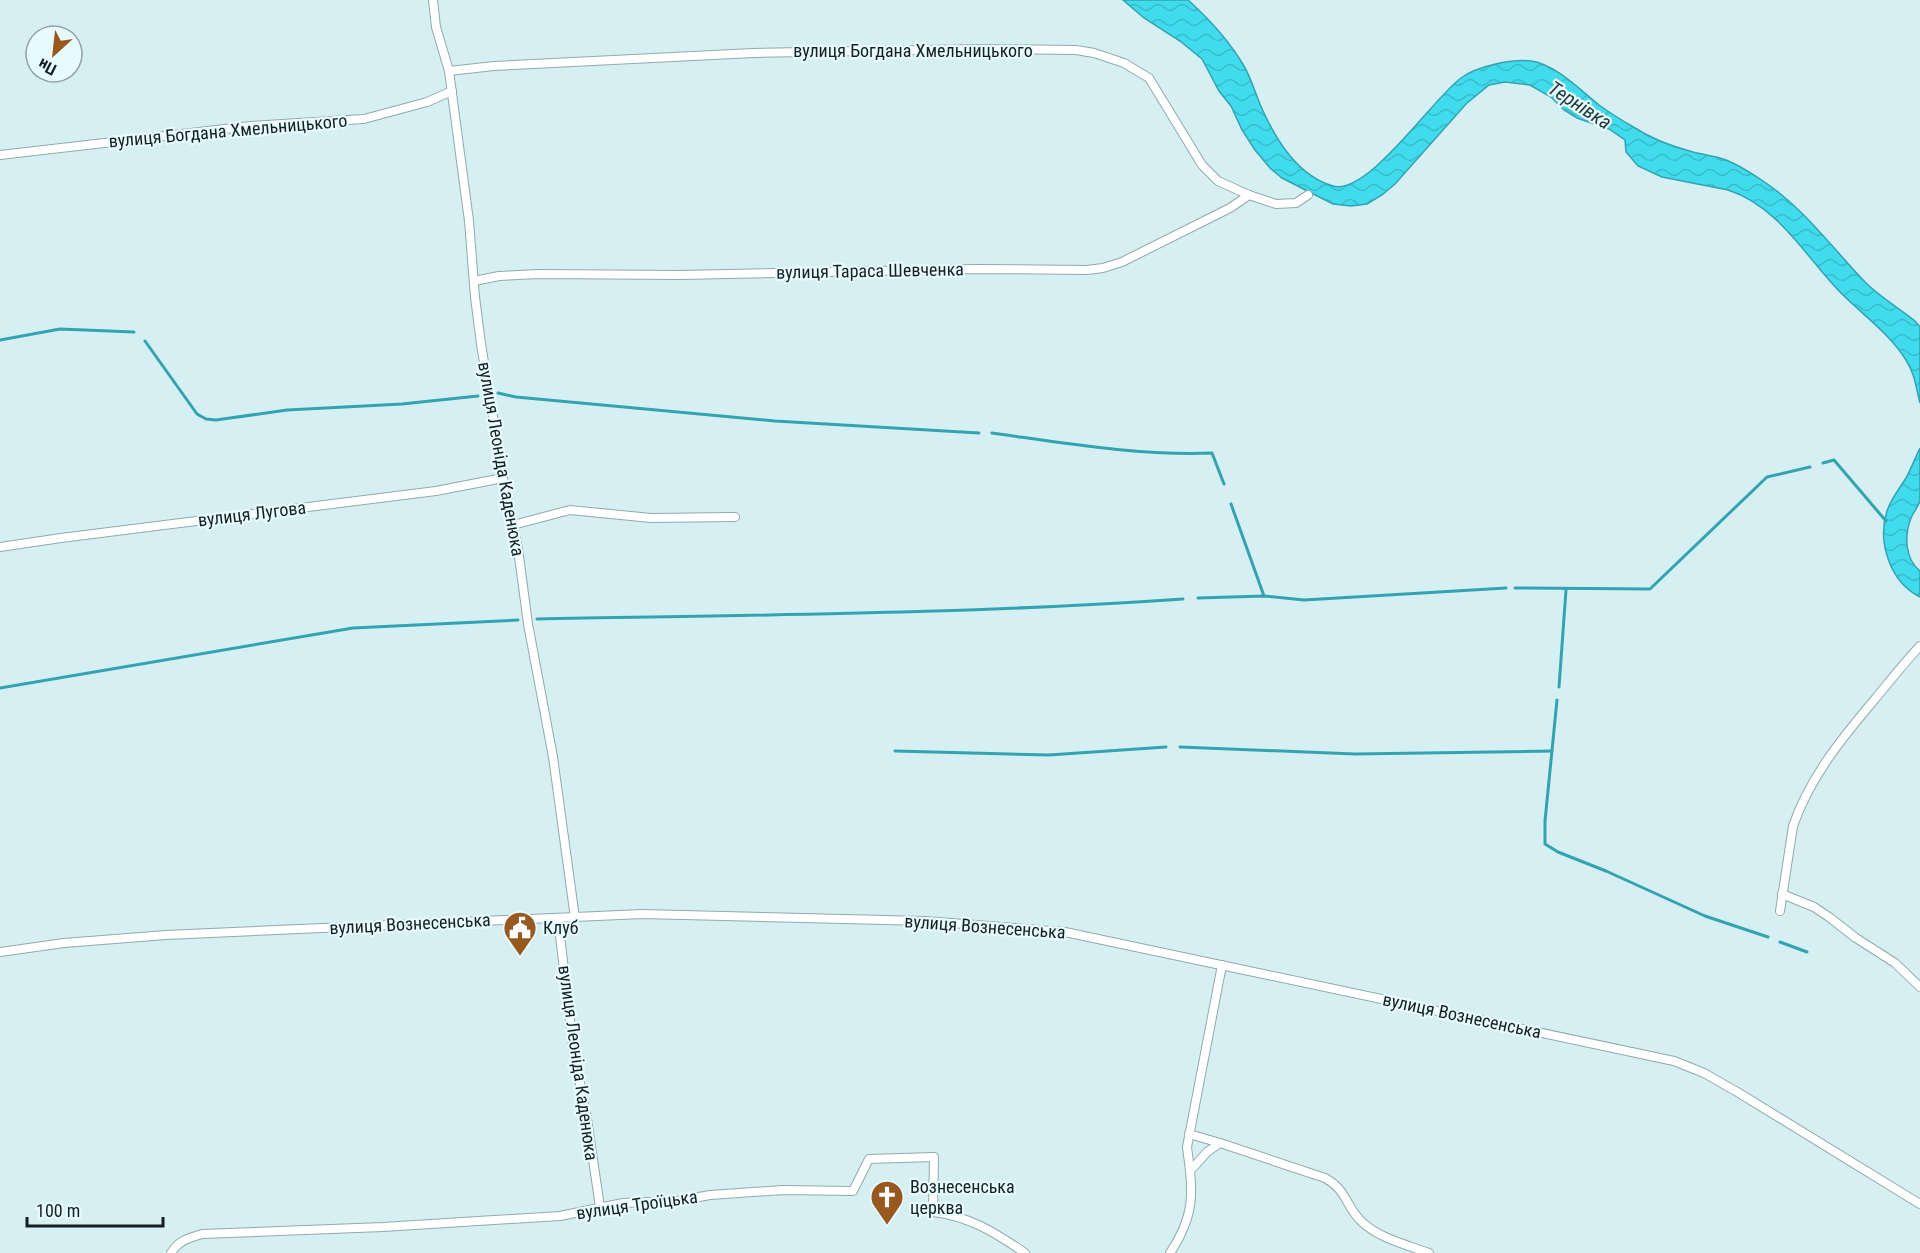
<svg xmlns="http://www.w3.org/2000/svg" width="1920" height="1253" font-family="'Roboto Condensed',sans-serif">
<style>
.water{fill:url(#water-waves);stroke:#33a3b0;stroke-width:1.5}
.lines{fill:none;stroke-linecap:round;stroke-linejoin:round}
.stream{stroke:#33a3b0;stroke-width:3}
.street-casing{stroke:#92a9ad;stroke-width:10}
.street{stroke:#fff;stroke-width:8}
.labels{text-anchor:middle;stroke-width:4.5;stroke-linejoin:round;paint-order:stroke}
.street-label{font-size:18px;fill:#161f20;stroke:#e7fbfe}
.poi-label{font-size:18px;fill:#161f20;stroke:#e7fbfe;text-anchor:start}
.water-label{font-size:20px;font-style:italic;fill:#213a3e;stroke:#e7fbfe}
</style>
<defs>
<pattern id="water-waves" width="16" height="10" patternUnits="userSpaceOnUse" patternTransform="scale(1.5)"><rect width="16" height="10" fill="#40dbed"/><path d="M0 5q4-4 8 0t8 0" fill="none" stroke="#37bccb"/></pattern>
</defs>
<rect width="100%" height="100%" fill="#d6eff3"/>
<g class="water">
<path d="M1123 0H1188C1209 19 1230 42 1244 66 1252 80 1256 96 1263 111 1277 141 1298 176 1333 186 1368 196 1434 97 1461 78 1477 66 1511 59 1531 61 1555 64 1580 90 1599 105 1610 113 1623 121 1635 128 1652 139 1674 147 1693 152 1704 155 1715 156 1726 160 1739 165 1751 173 1763 181 1804 208 1832 248 1866 283 1880 297 1899 308 1915 321L1920 327V403C1916 388 1915 374 1906 360 1890 334 1864 316 1842 294 1806 258 1780 207 1728 190L1662 177 1638 166 1626 152 1625 140 1609 129 1577 118 1564 110 1551 97 1530 85 1505 82 1489 85 1466 104 1395 184 1382 195 1367 204 1351 206 1333 204 1282 178 1270 168 1255 150 1242 130 1231 106 1219 91 1202 59 1180 41 1144 18Z"/>
<path d="M1920 448C1920 460 1920 492 1920 501 1918 507 1913 513 1911 518 1904 536 1905 559 1920 571V597C1890 582 1877 542 1887 511 1891 499 1899 489 1906 478 1911 469 1915 458 1920 448Z"/>
</g>
<g class="lines">
<g class="stream">
<path d="M0 340 60 329 134 332"/>
<path d="M145 341 197 414 206 419 216 420 287 410 402 404 478 396"/>
<path d="M498 393 516 397 775 421 979 433"/>
<path d="M992 433C1064 443 1139 456 1212 453L1224 484"/>
<path d="M1823 463 1834 460 1886 521"/>
<path d="M1231 504 1264 596"/>
<path d="M1515 588 1650 589 1767 477 1810 467"/>
<path d="M1198 598 1264 596 1304 600 1506 588"/>
<path d="M537 619C752 615 969 614 1183 599"/>
<path d="M1559 687 1566 590"/>
<path d="M0 688 353 628 518 620"/>
<path d="M1557 700 1545 821V844L1558 852 1606 871 1705 916 1768 937"/>
<path d="M1180 747 1355 754 1552 751"/>
<path d="M895 751 1049 755 1166 747"/>
<path d="M1780 942 1807 952"/>
</g>
<g class="street-casing">
<g id="street">
<path d="M433 0 436 27 449 71 469 221 475 297 481 344 503 478 518 549 528 624 553 757 575 918"/>
<path d="M449 71 494 66 753 53 981 49 1076 50 1094 53 1124 63 1149 78 1202 165 1218 181 1249 195 1276 204 1296 203 1308 195"/>
<path d="M0 155 251 126 364 119 427 102 452 91"/>
<path d="M474 281 499 276 539 274 680 275 977 269 1087 270 1103 268 1122 262 1230 208 1249 195"/>
<path d="M513 525 570 510 651 518 735 517"/>
<path d="M0 547 61 538 436 491 503 478"/>
<path d="M1782 894 1814 907 1829 917 1856 938 1895 963 1920 987"/>
<path d="M1780 911 1793 826C1810 777 1842 738 1875 699 1890 681 1904 663 1920 646"/>
<path d="M558 919 574 1054 587 1119 600 1207"/>
<path d="M0 952 64 943 166 935 642 914 925 921 1065 932 1674 1061 1704 1073 1739 1093 1920 1204"/>
<path d="M1189 1134 1220 1143"/>
<path d="M1190 1171 1207 1152 1220 1143 1325 1178C1347 1190 1345 1205 1361 1221 1378 1238 1407 1245 1429 1253"/>
<path d="M171 1253C179 1240 189 1238 202 1234L383 1227 560 1216 623 1203 677 1201 710 1195 783 1190 853 1191 869 1159 934 1157 933 1212C969 1216 996 1233 1025 1253"/>
<path d="M1170 1253C1196 1214 1193 1192 1187 1147L1222 965"/>
</g>
</g>
<use href="#street" class="street"/>
</g>
<defs>
<g id="civic-pin" transform="scale(1.725)"><path d="M0 17L-7.5 6A9.5 9.5 0 1 1 7.5 6Z" fill="#985920" stroke="#e7fbfe"/><path d="M-.6-6.5H3V-4.5H.6V-3L4-1V1h2V6H-6V1h2V-1L-.6-3ZM-1.2 2.5V6h2.4V2.5Z" fill="#fff"/></g>
<g id="church-pin" transform="scale(1.725)"><path d="M0 17L-7.5 6A9.5 9.5 0 1 1 7.5 6Z" fill="#985920" stroke="#e7fbfe"/><path d="M-1.2-6h2.4v3.5h3.3v2.4h-3.3V6h-2.4V-.1h-3.3v-2.4h3.3Z" fill="#fff"/></g>
</defs>
<g fill-rule="evenodd">
<use href="#civic-pin" x="520" y="928"/>
<use href="#church-pin" x="887" y="1197"/>
</g>
<g class="labels">
<g class="street-label">
<text x="913" y="57">вулиця Богдана Хмельницького</text>
<text transform="translate(228 131) rotate(-5)" y="6">вулиця Богдана Хмельницького</text>
<text transform="translate(870 271) rotate(-1)" y="6">вулиця Тараса Шевченка</text>
<text transform="translate(501 459) rotate(80)" y="6">вулиця Леоніда Каденюка</text>
<text transform="translate(252 514) rotate(-7)" y="6">вулиця Лугова</text>
<text transform="translate(410 924) rotate(-3)" y="6">вулиця Вознесенська</text>
<text transform="translate(985 927) rotate(4)" y="6">вулиця Вознесенська</text>
<text transform="translate(1462 1016) rotate(12)" y="6">вулиця Вознесенська</text>
<text transform="translate(578 1063) rotate(82)" y="6">вулиця Леоніда Каденюка</text>
<text transform="translate(637 1205) rotate(-8)" y="6">вулиця Троїцька</text>
</g>
<g class="poi-label">
<text x="543" y="934">Клуб</text>
<text x="910" y="1193">Вознесенська<tspan x="910" dy="21">церква</tspan></text>
</g>
<g class="water-label">
<text transform="translate(1580 105) rotate(33)" y="7">Тернівка</text>
</g>
</g>
<g transform="translate(54 54) rotate(207)"><circle r="28" fill="#e7fbfe" stroke="#93a3a5" stroke-width="1.5"/>
<path d="M0-4.5L10 22L0 15L-10 22Z" fill="#985920"/>
<text y="-9" font-size="16" font-weight="bold" text-anchor="middle" fill="#161f20">Пн</text>
</g>
<path d="M27 1217v9h136v-9" fill="none" stroke="#161f20" stroke-width="3"/>
<text x="36" y="1217" font-size="18" fill="#161f20" stroke="#e7fbfe" stroke-width="4.5" paint-order="stroke">100 m</text>
</svg>
